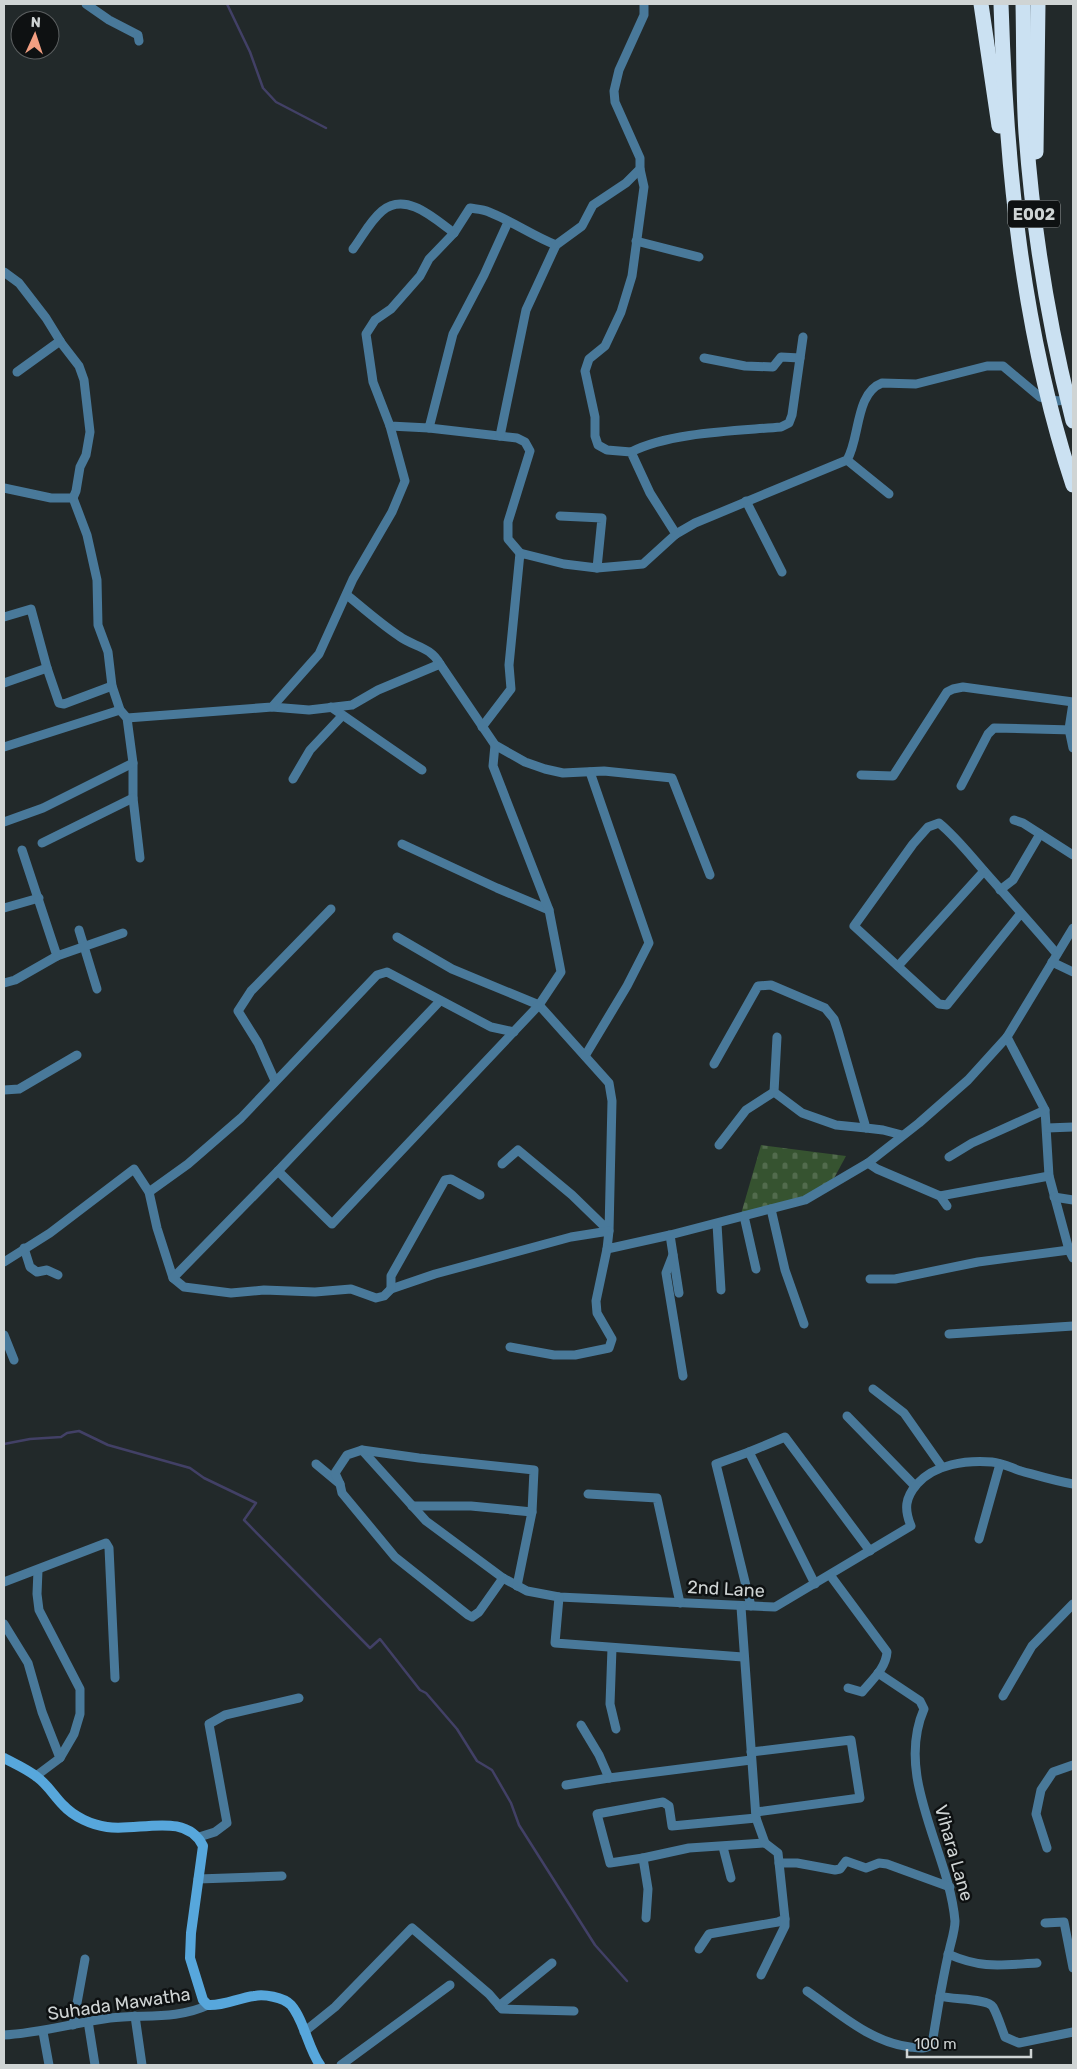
<svg xmlns="http://www.w3.org/2000/svg" width="1077" height="2069" font-family="Rubik,sans-serif">
<style>
.cemetery{fill:url(#cemetery-stones)}
.lines{fill:none;stroke-linecap:round;stroke-linejoin:round}
.stream{stroke:#424066;stroke-width:2.5}
.street{stroke:#49799a;stroke-width:9}
.secondary{stroke:#57a7dc;stroke-width:10}
.highway{stroke:#cbe1f2;stroke-width:15}
.labels{text-anchor:middle;stroke-width:5;stroke-linejoin:round;paint-order:stroke}
.shield{fill:#0e1112;stroke:#959a9a;stroke-width:1}
.shield-label{font-size:16px;font-weight:bold;fill:#cfd4d4}
.street-label{font-size:18px;fill:#cfd4d4;stroke:#0e1112}
</style>
<defs>
<pattern id="cemetery-stones" width="16" height="16" patternUnits="userSpaceOnUse" patternTransform="scale(1.25)"><rect width="16" height="16" fill="#365330"/><path d="M2 7V4a2 2 0 0 1 4 0v3zM10 15v-3a2 2 0 0 1 4 0v3z" fill="#526b4d"/></pattern>
</defs>
<rect width="100%" height="100%" fill="#22292a"/>
<path class="cemetery" d="M761 1145 846 1156 832 1182 803 1197 741 1214Z"/>
<g class="lines">
<g class="stream">
<path d="M227 4 250 52 263 88 276 102 326 128"/>
<path d="M4 1444 30 1439 61 1437 67 1433 79 1431 108 1445 190 1468 204 1478 256 1503 244 1520 370 1648 380 1639 420 1690 426 1693 457 1729 477 1761 492 1770 511 1803 519 1825 595 1945 627 1981"/>
</g>
<g class="street">
<path d="M86 4 109 20 138 35 139 41"/>
<path d="M508 222 484 275 453 334 429 428 390 426 373 382 366 334 375 320 391 309 420 276 429 259 454 233 470 208C476 209 483 209 489 212 512 221 533 236 556 245"/>
<path d="M636 241 699 257"/>
<path d="M353 249C362 237 370 221 382 211 406 191 435 219 454 233"/>
<path d="M4 272 19 283 46 318 62 344 79 366 84 380 90 432 86 455 80 467 76 491 73 498"/>
<path d="M704 358 745 366 773 367 781 357 800 358"/>
<path d="M17 372 60 341"/>
<path d="M429 428 517 438 525 442 530 451 508 522V539L520 553"/>
<path d="M500 436 526 310 556 245 582 226 593 205 626 183 640 169V158L615 102 614 91 619 70 644 15V4"/>
<path d="M631 452C670 432 737 431 781 427L789 423 792 415 803 337"/>
<path d="M847 460 889 494"/>
<path d="M4 488 51 498H73"/>
<path d="M746 501 782 572"/>
<path d="M560 516 602 518 597 568"/>
<path d="M676 534 695 523 847 460C860 439 855 393 882 383L916 384 987 366H1003L1040 397 1057 401 1071 399"/>
<path d="M347 595C364 609 381 624 399 636 414 647 430 646 440 664"/>
<path d="M4 617 31 609 47 668 4 683"/>
<path d="M47 668 59 703 64 704 112 686"/>
<path d="M1073 703 1069 729 1073 748"/>
<path d="M272 707 309 710 352 705 378 690 440 664 495 745 525 762 545 769 563 773 604 771 672 778 710 875"/>
<path d="M331 707 422 770"/>
<path d="M127 718 272 707 319 654 353 579 392 512 405 481 390 426"/>
<path d="M482 727 511 689 509 665 520 553 564 564 597 568 643 564 676 534 650 493 631 452 607 450 598 445 595 436V417L585 371 589 359 605 346 621 312 632 276 644 187 640 169"/>
<path d="M4 747 120 710"/>
<path d="M133 763V798L140 858"/>
<path d="M861 775 893 776 947 692 953 689 963 687 1073 702"/>
<path d="M293 779 310 750 342 716"/>
<path d="M961 786 988 734 994 728 1073 730"/>
<path d="M1014 820 1023 823 1073 855"/>
<path d="M4 822 43 808 133 763 127 718 120 710 112 686 108 652 98 625 97 580 87 535 73 498"/>
<path d="M42 843 133 798"/>
<path d="M402 844 497 888 549 910"/>
<path d="M1000 890 1013 880 1040 834"/>
<path d="M4 908 39 898"/>
<path d="M1021 913 947 1005 939 1004 854 926 913 844 928 827 939 823C956 837 970 855 985 872 1009 899 1033 926 1057 954"/>
<path d="M79 930 97 989"/>
<path d="M397 937 452 969 539 1005 609 1083 612 1101 609 1231 572 1195 518 1150 502 1164"/>
<path d="M57 956 123 933"/>
<path d="M1052 962 1073 972"/>
<path d="M898 966 984 871"/>
<path d="M4 983 15 980 57 956 22 850"/>
<path d="M777 1037 774 1092 802 1113 836 1125 866 1128"/>
<path d="M1007 1037 1045 1110 1049 1176 1069 1250 1073 1258"/>
<path d="M585 1056 627 986 649 943 590 772"/>
<path d="M714 1064 758 986 771 985 825 1008 834 1019 838 1031 866 1128 883 1130 902 1135"/>
<path d="M275 1081 258 1043 238 1011 251 991 331 909"/>
<path d="M4 1090 19 1089 77 1055"/>
<path d="M1047 1128 1073 1127"/>
<path d="M719 1145 746 1110 774 1092"/>
<path d="M949 1157 972 1143 1045 1110"/>
<path d="M868 1163 877 1169 940 1196 947 1206"/>
<path d="M278 1171 332 1224 539 1005 561 972 549 910 493 766 495 745"/>
<path d="M149 1192 188 1164 241 1118 377 975 387 972 491 1027 514 1032"/>
<path d="M940 1196 1049 1176"/>
<path d="M1054 1197 1073 1200"/>
<path d="M771 1209 785 1270 804 1324"/>
<path d="M744 1216 756 1269"/>
<path d="M717 1224 721 1290"/>
<path d="M670 1235 679 1293"/>
<path d="M24 1248 30 1267 37 1272 47 1270 58 1275"/>
<path d="M673 1255 666 1273 683 1376"/>
<path d="M4 1262 50 1233 134 1169 149 1192 157 1228 173 1278 184 1287 231 1293 264 1290 315 1292 351 1289 376 1298 384 1296 391 1289 435 1274 571 1237 609 1231 607 1249 670 1235 805 1200 868 1163 919 1123 968 1080 1007 1037 1073 928"/>
<path d="M173 1278 278 1171 440 1001"/>
<path d="M870 1279H895L978 1262 1069 1250"/>
<path d="M391 1289V1276L445 1180 451 1179 480 1195"/>
<path d="M949 1334 1073 1326"/>
<path d="M4 1335 14 1360"/>
<path d="M510 1347 554 1355H575L609 1348 612 1339 597 1313 596 1301 607 1249"/>
<path d="M873 1389 904 1413 942 1467"/>
<path d="M847 1416 915 1486"/>
<path d="M362 1450 426 1521 503 1578 527 1591 559 1597 775 1607 911 1526C904 1509 905 1498 917 1484 935 1464 966 1460 992 1462 1002 1463 1012 1468 1021 1471 1039 1476 1055 1481 1073 1484"/>
<path d="M749 1452 716 1464 751 1606"/>
<path d="M316 1464 340 1484 342 1493 395 1557 468 1615 472 1617 479 1612 503 1578"/>
<path d="M340 1484 335 1473 347 1455 362 1450 419 1458 534 1470 532 1512 517 1586"/>
<path d="M588 1494 657 1498 680 1603"/>
<path d="M412 1506H471L532 1512"/>
<path d="M979 1539 1000 1464"/>
<path d="M38 1570 37 1594 39 1610 80 1689V1714L74 1734 60 1758"/>
<path d="M830 1575 887 1652C886 1668 872 1680 862 1692L848 1688"/>
<path d="M4 1582 106 1543 109 1548 115 1678"/>
<path d="M815 1584 749 1452 785 1437 870 1551"/>
<path d="M559 1597 555 1643 743 1657"/>
<path d="M4 1624 28 1663 42 1712 60 1758 36 1776"/>
<path d="M612 1648 610 1704 616 1729"/>
<path d="M878 1673 920 1701 924 1709C894 1778 949 1851 955 1921 955 1929 952 1939 950 1947 946 1963 943 1980 940 1996 952 2000 987 1998 993 2007 998 2016 1001 2027 1005 2037L1019 2043 1073 2032"/>
<path d="M1003 1696 1032 1646 1073 1604"/>
<path d="M581 1725 599 1755 609 1778"/>
<path d="M751 1752 851 1740 860 1798 756 1812"/>
<path d="M566 1785 609 1778 751 1760"/>
<path d="M199 1837 215 1832 227 1823 209 1724 225 1715 299 1698"/>
<path d="M723 1847 731 1878"/>
<path d="M1047 1848 1036 1814 1041 1790 1053 1772 1073 1765"/>
<path d="M643 1858 610 1863 597 1814 663 1802 669 1806 672 1826 756 1818"/>
<path d="M779 1863H797L835 1870 840 1869 846 1861 866 1868 879 1863 887 1864 950 1887"/>
<path d="M198 1879 282 1876"/>
<path d="M646 1918 648 1889 643 1858 689 1848 765 1843"/>
<path d="M1045 1923 1064 1922 1073 1968"/>
<path d="M699 1949 709 1934 778 1922 785 1919 778 1853 765 1843 756 1818 741 1607"/>
<path d="M948 1954C982 1969 1001 1965 1037 1963"/>
<path d="M761 1975 785 1926V1919"/>
<path d="M807 1991C839 2013 870 2042 910 2047 918 2048 925 2050 932 2044L940 1996"/>
<path d="M499 2006 552 1963"/>
<path d="M135 2016 142 2065"/>
<path d="M88 2021 95 2065"/>
<path d="M73 2025 85 1959"/>
<path d="M43 2032 49 2065"/>
<path d="M304 2032 335 2007 412 1928 489 1994 502 2009 574 2011"/>
<path d="M4 2035C40 2033 74 2023 110 2018 142 2014 177 2020 208 2005"/>
<path d="M341 2065 450 1985"/>
</g>
<path class="secondary" d="M4 1758C15 1764 27 1769 37 1777 48 1785 54 1796 63 1805 74 1817 92 1825 107 1827 138 1832 186 1811 203 1846L191 1933 190 1958 203 2000 208 2005C224 2006 238 1998 254 1996 264 1994 283 1997 291 2005 304 2020 308 2048 320 2065"/>
<g class="highway">
<path d="M981 4 999 126"/>
<path d="M1001 4C1006 166 1022 330 1073 485"/>
<path d="M1023 4C1024 47 1023 90 1026 133 1033 230 1049 327 1073 421"/>
<path d="M1036 152 1038 4"/>
</g>
</g>
<g class="labels">
<rect class="shield" x="1008" y="200.5" width="52" height="27" rx="4"/>
<g class="shield-label">
<text x="1034" y="220">E002</text>
</g>
<g class="street-label">
<text transform="translate(726 1589) rotate(3)" y="6">2nd Lane</text>
<text transform="translate(954 1853) rotate(74)" y="6">Vihara Lane</text>
<text transform="translate(119 2004) rotate(-8)" y="6">Suhada Mawatha</text>
</g>
</g>
<rect width="1077" height="2069" fill="none" stroke="#cfd4d4" stroke-width="10"/>
<g transform="translate(35 35) rotate(3)"><circle r="24" fill="#0e1112" stroke="#5b5f60"/>
<path d="M0-4L9 19L0 12L-9 19Z" fill="#f39f82"/>
<text y="-8" font-size="14" font-weight="bold" text-anchor="middle" fill="#cfd4d4">N</text>
</g>
<path d="M907 2049v8h124v-8" fill="none" stroke="#cfd4d4" stroke-width="2.5"/>
<text x="914" y="2049" font-size="15" fill="#cfd4d4" stroke="#0e1112" stroke-width="4" paint-order="stroke">100 m</text>
</svg>
